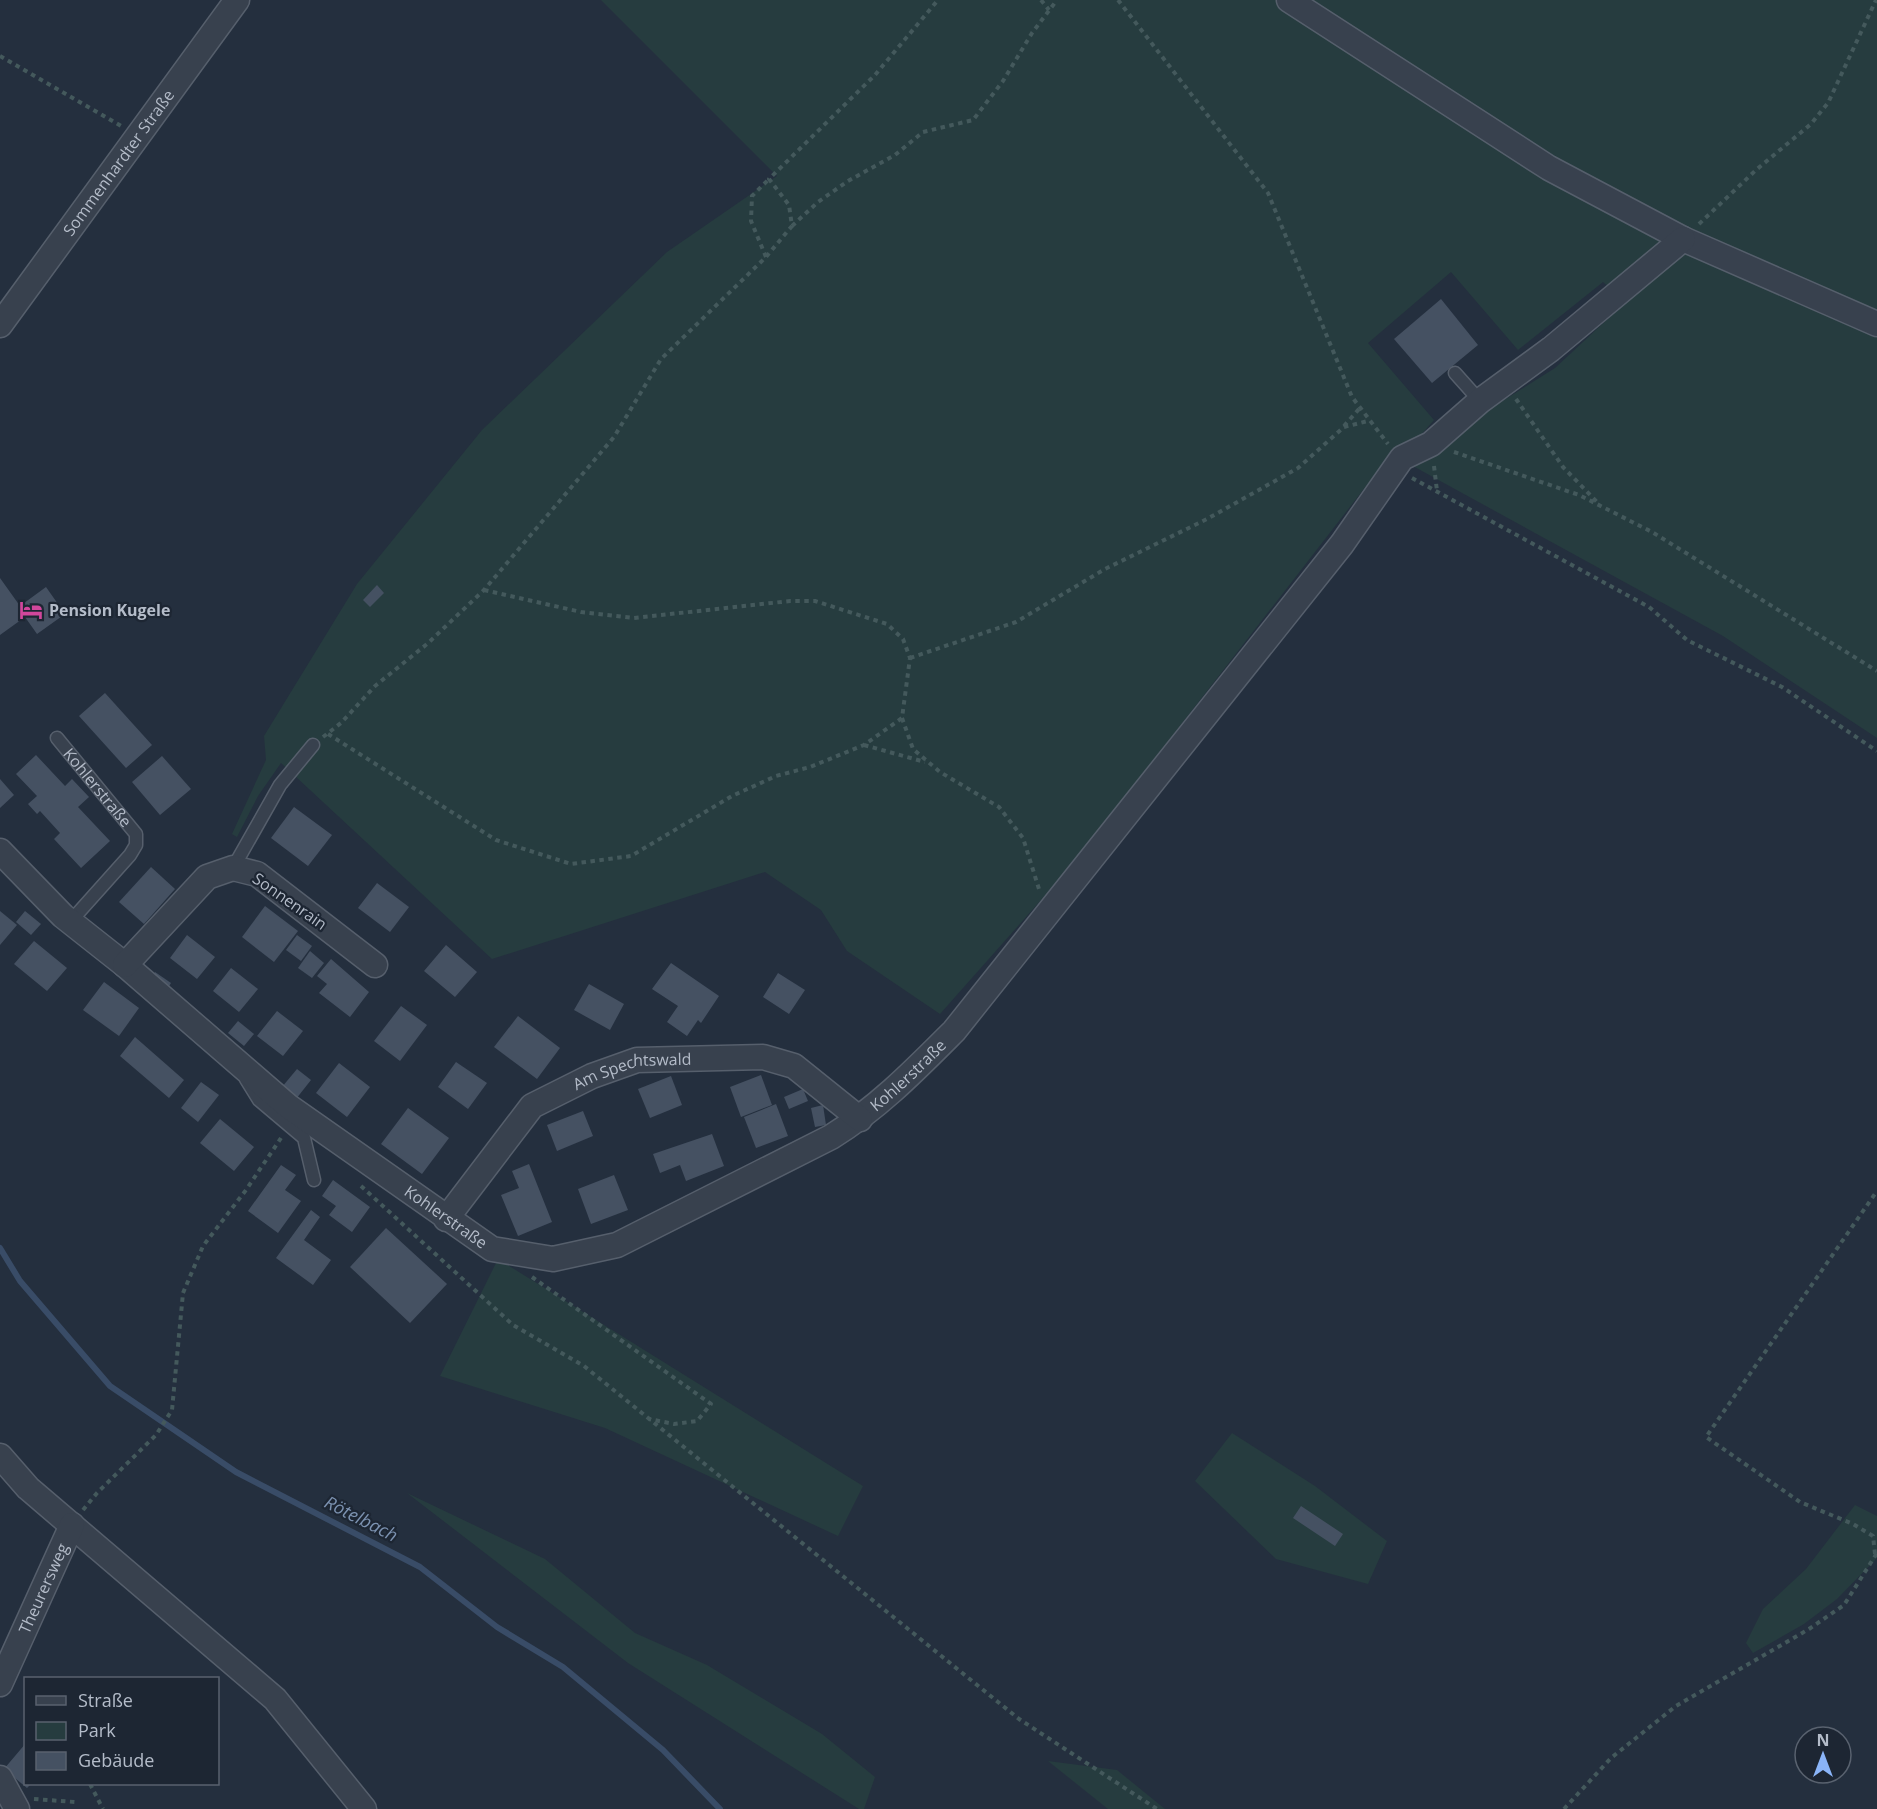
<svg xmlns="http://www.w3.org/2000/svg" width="1877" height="1809" font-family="'Open Sans',sans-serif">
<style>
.green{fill:#263c3f;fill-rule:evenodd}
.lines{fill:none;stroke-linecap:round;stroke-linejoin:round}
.stream{stroke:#394c67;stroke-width:6}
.building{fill:#455162}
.lane-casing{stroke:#565f6c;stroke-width:15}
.street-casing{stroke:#565f6c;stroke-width:27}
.path{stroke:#44595c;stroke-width:4;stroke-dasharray:4.5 4.5;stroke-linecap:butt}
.lane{stroke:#38414e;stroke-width:12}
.street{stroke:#38414e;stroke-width:24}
.labels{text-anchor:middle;stroke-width:4.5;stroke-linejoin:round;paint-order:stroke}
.street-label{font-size:16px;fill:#b4bcc9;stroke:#1d2633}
.poi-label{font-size:16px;font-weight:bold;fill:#b4bcc9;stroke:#1d2633;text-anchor:start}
.water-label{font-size:18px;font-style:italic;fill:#7c92b1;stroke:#1d2633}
</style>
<rect width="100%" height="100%" fill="#242f3e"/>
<g class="green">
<path d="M601 0H1877V738L1723 636 1391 454 1072 865 940 1014 847 951 821 910 765 872 492 959 281 763 258 796 237 837 232 834 266 760 264 736 357 584 482 430 667 252 777 176ZM1451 272 1518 350 1603 282 1626 302 1555 368 1472 420 1429 460 1413 444 1434 420 1368 343Z"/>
<path d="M498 1259 863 1486 838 1536 605 1428 440 1376Z"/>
<path d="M1232 1433 1315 1486 1387 1541 1368 1584 1276 1559 1195 1481Z"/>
<path d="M407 1493 545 1559 635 1633 707 1665 822 1734 875 1777 864 1809H859L628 1663Z"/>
<path d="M1855 1505 1877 1516V1558L1837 1599 1804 1624 1753 1653 1746 1643 1763 1609 1806 1569Z"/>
<path d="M1048 1761 1117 1770 1165 1809H1108Z"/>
</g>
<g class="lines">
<path class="stream" d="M0 1248 20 1281 110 1386 236 1472 420 1567 497 1627 563 1667 663 1750 720 1809"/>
</g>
<g class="building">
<path d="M1441 299 1478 345 1432 383 1394 339Z"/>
<path d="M0 578 20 606 46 587 65 614 37 634 25 617 0 635Z"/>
<path d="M377 585 384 593 370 607 363 600Z"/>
<path d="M105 693 152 745 126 768 79 716Z"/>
<path d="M36 755 65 786 72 779 89 797 78 807 110 841 81 868 54 839 60 833 40 811 37 814 28 804 37 796 16 774Z"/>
<path d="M162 756 191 789 160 815 132 782Z"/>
<path d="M0 779 14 795 0 808Z"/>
<path d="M294 807 332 835 308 866 271 838Z"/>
<path d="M151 867 175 889 144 924 119 902Z"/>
<path d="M377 883 409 907 390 932 358 908Z"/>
<path d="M265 906 298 931 274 962 242 937Z"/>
<path d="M0 911 17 925 0 945Z"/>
<path d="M25 911 41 924 31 935 16 922Z"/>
<path d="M187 935 215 957 197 979 170 958Z"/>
<path d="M297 935 312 946 301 961 286 950Z"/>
<path d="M34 941 67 968 47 991 14 964Z"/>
<path d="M446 945 477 972 455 997 424 971Z"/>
<path d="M310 951 324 963 312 978 298 968Z"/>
<path d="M331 959 369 992 350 1017 319 993 327 984 317 976Z"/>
<path d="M671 963 719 996 701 1023 698 1020 687 1036 667 1022 678 1006 652 989Z"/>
<path d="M231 968 258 989 239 1012 213 991Z"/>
<path d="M155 972 171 983 165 993 149 981Z"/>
<path d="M778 973 805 990 789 1014 763 997Z"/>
<path d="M104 982 139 1008 119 1036 83 1010Z"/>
<path d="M589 984 624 1004 610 1030 574 1010Z"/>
<path d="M401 1006 427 1025 400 1061 374 1041Z"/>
<path d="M277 1011 303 1031 283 1056 257 1036Z"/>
<path d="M518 1016 560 1048 537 1079 494 1047Z"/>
<path d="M238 1021 254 1034 244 1046 228 1033Z"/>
<path d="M135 1037 184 1080 169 1098 120 1056Z"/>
<path d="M456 1062 487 1083 468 1109 438 1087Z"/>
<path d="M339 1063 370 1087 347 1117 316 1093Z"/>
<path d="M297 1069 311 1080 296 1099 282 1087Z"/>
<path d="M761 1075 772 1105 741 1117 730 1087Z"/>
<path d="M671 1076 682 1105 650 1118 638 1089Z"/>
<path d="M201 1082 219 1095 198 1122 181 1108Z"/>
<path d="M803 1089 808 1101 789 1109 784 1097Z"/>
<path d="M776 1104 788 1136 756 1148 744 1117Z"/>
<path d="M823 1105 826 1125 815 1127 811 1108Z"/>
<path d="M408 1108 449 1138 422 1174 381 1144Z"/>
<path d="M583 1111 593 1136 557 1151 547 1125Z"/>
<path d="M220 1119 254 1147 234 1171 200 1143Z"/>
<path d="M712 1134 724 1166 686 1181 680 1165 660 1173 653 1154Z"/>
<path d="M529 1164 552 1222 518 1236 501 1195 519 1188 512 1171Z"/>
<path d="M281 1165 296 1175 285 1190 301 1201 278 1233 248 1211Z"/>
<path d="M614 1175 628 1210 591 1224 578 1189Z"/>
<path d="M333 1180 370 1207 352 1232 329 1215 336 1206 322 1196Z"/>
<path d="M311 1210 320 1217 304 1240 331 1260 313 1285 276 1258Z"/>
<path d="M386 1228 447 1284 410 1323 350 1267Z"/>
<path d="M1301 1506 1343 1534 1335 1546 1293 1518Z"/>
<path d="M26 1743V1784H31L27 1788 4 1769Z"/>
</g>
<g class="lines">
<g class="lane-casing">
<g id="lane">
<path d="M1455 373 1480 401"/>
<path id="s1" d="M57 738 136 834V845L130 855 70 922"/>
<path d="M233 868 280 785 313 745"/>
<path d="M246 1079 259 1100 304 1138 314 1180"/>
</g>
</g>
<g class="street-casing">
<g id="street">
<path d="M1289 0 1549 168 1683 239 1877 324"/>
<path id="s2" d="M0 325 237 0"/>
<path id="s3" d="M0 851 63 916 125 965 288 1106 492 1249 553 1259 617 1245 831 1137C878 1108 915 1070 954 1031L1342 544 1402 458 1431 444 1480 401 1551 349 1683 239"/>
<path d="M125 965 207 877 233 868 257 874 375 965"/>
<path id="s4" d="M446 1219 532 1106 592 1076 637 1060 763 1057 794 1066 860 1119"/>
<path d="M0 1456 28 1488 275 1699 364 1809"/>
<path id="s5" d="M0 1684 72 1525"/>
<path d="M0 1778 17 1809"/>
</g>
</g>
<g class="path">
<path d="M1041 0 1049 10"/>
<path d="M1118 0 1268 193 1352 397 1388 444"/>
<path d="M0 56 121 126"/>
<path d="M1699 224 1756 170 1811 124 1828 103 1876 0"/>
<path d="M792 226 818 202 848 181 895 155 923 132 973 120 1003 81 1032 33 1057 0"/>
<path d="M766 257 751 221 752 196 769 179"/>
<path d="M1516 399 1563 467 1598 503"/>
<path d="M1344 426 1359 409"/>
<path d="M1454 452 1579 495 1652 532 1877 671"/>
<path d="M1434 466 1437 491"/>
<path d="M1412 478 1649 607 1687 640 1782 687 1877 751"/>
<path d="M484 590 581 612 634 618 790 601H815L887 624 903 639 910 658 902 718 913 749 940 772 999 807 1023 838 1039 889"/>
<path d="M910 658 1016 622 1105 569 1207 519 1298 468 1344 427 1368 421"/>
<path d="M328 734 496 840 571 864 631 856 732 796 776 776 810 767 864 745 902 718"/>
<path d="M323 737 341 723 375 686 427 644 484 590 614 437 661 359 766 257 792 226 789 205 769 179 875 75 938 0"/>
<path d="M864 745 925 762"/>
<path d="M361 1186 513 1325 584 1366 1019 1719 1157 1809"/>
<path d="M532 1277 711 1404 697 1421 674 1424 649 1419"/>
<path d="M83 1510 97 1493 156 1435 172 1410 183 1293 203 1246 246 1190 281 1138"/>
<path d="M1875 1554 1873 1536 1853 1524 1800 1502 1706 1437 1877 1191"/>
<path d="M90 1784 103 1809"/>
<path d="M34 1799 75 1802"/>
<path d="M1564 1809 1611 1758 1676 1706 1809 1629 1844 1605 1877 1553"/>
</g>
<use href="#lane" class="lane"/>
<use href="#street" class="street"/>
</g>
<defs>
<g id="hotel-bare" transform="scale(1.8)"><path d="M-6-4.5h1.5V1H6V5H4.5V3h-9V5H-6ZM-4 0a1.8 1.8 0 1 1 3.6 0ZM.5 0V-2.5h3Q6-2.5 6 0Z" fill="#d1479c" stroke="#1d2633" stroke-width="2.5" paint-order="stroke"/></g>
</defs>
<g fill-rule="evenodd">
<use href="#hotel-bare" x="31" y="610"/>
</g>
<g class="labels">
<g class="street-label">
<text dy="6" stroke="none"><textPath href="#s2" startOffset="201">Sommenhardter Straße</textPath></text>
<text dy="6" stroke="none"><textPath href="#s1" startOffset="64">Kohlerstraße</textPath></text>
<text transform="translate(290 901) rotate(35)" y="6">Sonnenrain</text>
<text dy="6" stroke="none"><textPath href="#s4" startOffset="250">Am Spechtswald</textPath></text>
<text dy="6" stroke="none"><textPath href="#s3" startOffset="1100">Kohlerstraße</textPath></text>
<text dy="6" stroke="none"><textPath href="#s3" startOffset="578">Kohlerstraße</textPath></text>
<text dy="6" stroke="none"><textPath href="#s5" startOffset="105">Theurersweg</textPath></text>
</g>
<g class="poi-label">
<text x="49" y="616">Pension Kugele</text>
</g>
<g class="water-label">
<text transform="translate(361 1519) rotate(27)" y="6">Rötelbach</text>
</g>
</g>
<rect x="24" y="1677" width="195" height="108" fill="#1d2633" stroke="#59626f" stroke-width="1.5"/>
<rect x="36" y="1696" width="30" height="9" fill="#38414e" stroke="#59626f" stroke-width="1.5"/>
<text x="78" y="1707" font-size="18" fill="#b4bcc9">Straße</text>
<rect x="36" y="1722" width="30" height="18" fill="#263c3f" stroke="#59626f" stroke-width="1.5"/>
<text x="78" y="1737" font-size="18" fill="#b4bcc9">Park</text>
<rect x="36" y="1752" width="30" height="18" fill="#455162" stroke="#59626f" stroke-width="1.5"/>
<text x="78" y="1767" font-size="18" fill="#b4bcc9">Gebäude</text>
<g transform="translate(1823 1755)"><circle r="28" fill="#1d2633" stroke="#59626f" stroke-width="1.5"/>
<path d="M0-4.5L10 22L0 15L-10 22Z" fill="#8ab4f8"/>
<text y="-9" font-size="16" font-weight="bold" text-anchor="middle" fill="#b4bcc9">N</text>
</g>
</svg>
